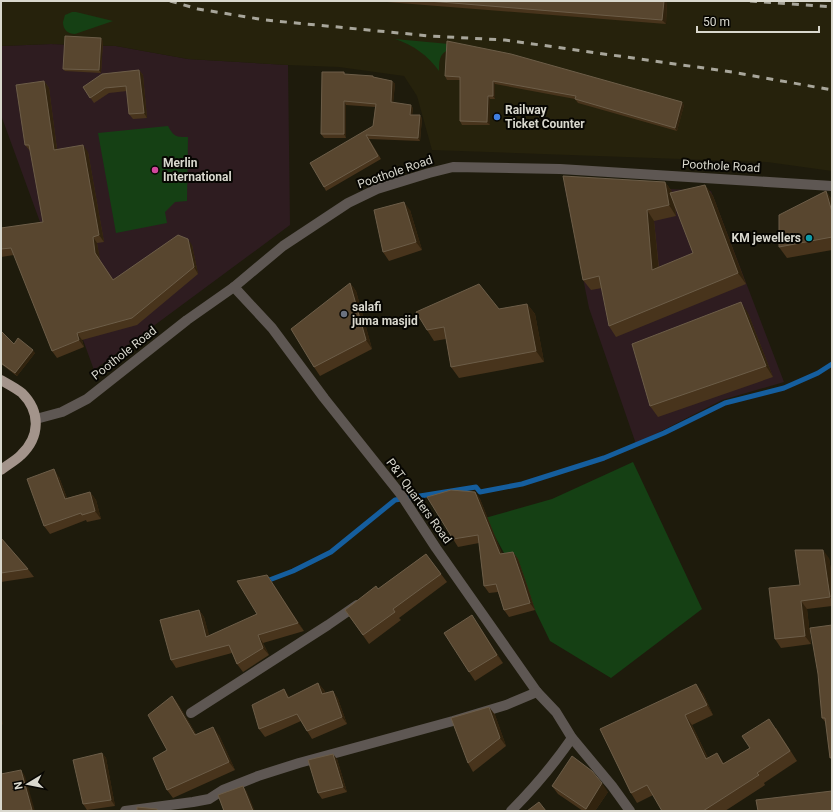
<svg xmlns="http://www.w3.org/2000/svg" width="833" height="812" font-family="Roboto,sans-serif">
<style>
.commercial{fill:#2e1c20}
.built{fill:#26220c}
.green{fill:#154014}
.lines{fill:none;stroke-linecap:round;stroke-linejoin:round}
.stream{stroke:#155e9e;stroke-width:5}
.minor{stroke:#5e5753;stroke-width:10}
.tertiary{stroke:#5e5753;stroke-width:10}
.primary{stroke:#a3948b;stroke-width:10}
.rail{stroke:#a8a69b;stroke-width:3;stroke-dasharray:7 7;stroke-linecap:butt}
.wall{fill:#48341c;fill-rule:evenodd}
.shaded-wall{fill:#31230e}
.building{fill:#58462f;stroke:#6c5d48}
.shop-dot{fill:#3f7fe0;stroke:#070602;stroke-width:1.5}
.hotel-dot{fill:#d1479c;stroke:#070602;stroke-width:1.5}
.culture-dot{fill:#0f9aa8;stroke:#070602;stroke-width:1.5}
.worship-dot{fill:#6b7280;stroke:#070602;stroke-width:1.5}
.labels{text-anchor:middle;stroke-width:4;stroke-linejoin:round;paint-order:stroke}
.poi-label{font-size:12px;font-weight:bold;fill:#d9d8ce;stroke:#070602;text-anchor:start}
.street-label{font-size:12px;fill:#d9d8ce;stroke:#070602}
</style>
<rect width="100%" height="100%" fill="#1e1b0c"/>
<g class="commercial">
<path d="M51 44 116 46 188 59 288 65 290 225 94 370 1 115V46Z"/>
<path d="M564 184 711 191 784 382 722 400 636 444 589 308Z"/>
</g>
<path class="built" d="M1 1H832V171L767 162 432 150 417 96 404 76 339 67 288 65 188 59 116 46 51 44 1 46Z"/>
<g class="green">
<path d="M72 12H76L113 21 75 34C68 34 63 30 63 22L65 15Z"/>
<path d="M395 39 449 44 448 50C439 54 439 62 439 71 428 56 414 45 395 39Z"/>
<path d="M168 126C174 137 176 137 188 137L187 201 175 202 165 212 167 223 116 233 98 133Z"/>
<path d="M633 462 702 609 611 678 550 641 535 610 485 518 552 499Z"/>
</g>
<g class="lines">
<path class="stream" d="M264 582 293 571 331 552 395 500 476 487 480 492 522 484 604 458 664 433 725 403 784 388 818 373 832 364"/>
<g class="minor">
<path d="M234 287 272 328 324 398 402 496 436 548 537 692 556 712 572 738 612 786 630 811"/>
<path d="M191 713 328 625 357 605"/>
<path d="M125 811 193 802 209 799 223 790 258 776 299 763 453 721 506 705 537 692"/>
<path d="M511 811C534 788 554 764 572 738"/>
</g>
<path class="tertiary" d="M36 419 62 412 87 399 187 320 234 287 283 246 348 203 377 189 429 173 453 167 560 169 832 186"/>
<path class="primary" d="M1 380C8 384 16 388 22 393 41 412 40 437 21 455 15 461 7 465 1 470"/>
<g class="rail">
<path d="M170 1 198 9 265 20 430 36 505 40 732 72 832 90"/>
<path d="M750 1 832 7"/>
</g>
</g>
<g class="wall">
<path d="M374 1H667L666 24Z"/>
<path d="M103 41 101 73 65 71 63 69Z"/>
<path d="M447 41 684 105 677 131 578 103 575 99 495 84V99H490V125H462L460 121V80H447L445 76Z"/>
<path d="M139 70 143 75 147 118 133 119 129 114 127 91 109 93 94 103 83 87Z"/>
<path d="M344 72 345 74 374 77 392 81 395 84 393 102 413 108 412 115 422 118 420 141 369 139 381 159 326 191 324 187 373 126 375 107 346 105V138H324L321 134Z"/>
<path d="M44 81 49 88 57 149 88 152 104 242 97 243 100 260 113 279 192 245 198 274 137 325 82 340 84 347 57 358 52 351 14 255 1 257V228L43 222 31 152 25 145Z"/>
<path d="M665 182 673 193 705 185 713 196 746 284 616 337 609 326 602 288 591 290 583 280ZM675 206 693 253 659 268 654 221 676 216Z"/>
<path d="M826 191 832 200V250L787 258 779 247Z"/>
<path d="M410 210 422 250 389 261 383 252Z"/>
<path d="M350 283 356 291 372 349 320 376 314 367Z"/>
<path d="M527 304 535 314 544 362 459 378 451 367 446 339 434 341 427 330 499 309Z"/>
<path d="M748 313 773 377 658 417 650 406Z"/>
<path d="M1 331 14 344 35 353 17 376 1 364Z"/>
<path d="M59 477 67 498 90 492 96 500 101 519 87 522 86 520 50 534 44 526Z"/>
<path d="M475 492 480 499 502 554 513 552 518 559 528 588 535 610 509 617 504 610 498 592 489 593 484 586 479 543 458 547 453 539Z"/>
<path d="M1 538 28 569 34 577 1 582Z"/>
<path d="M426 554 447 582 399 618 401 620 369 644 345 610 378 589Z"/>
<path d="M829 558 832 577V606L807 609 811 644 781 648 775 639 800 585Z"/>
<path d="M267 575 304 631 263 643 269 655 243 672 237 664 232 653 176 668 171 660 199 610 204 617 209 636 257 614Z"/>
<path d="M478 624 503 663 475 681 469 672Z"/>
<path d="M832 625V760L830 758 826 723 822 718Z"/>
<path d="M318 683 324 690 325 693 333 691 338 699 347 724 312 739 301 721 265 737 259 729 290 697Z"/>
<path d="M703 693 713 715 692 725 708 758 724 763 750 748 776 728 797 761 764 783 765 785 725 811H662L653 795 637 803 631 793 600 729Z"/>
<path d="M172 696 178 704 196 734 219 735 235 770 173 798 167 790V750Z"/>
<path d="M489 707 495 715 506 746 473 772 468 763Z"/>
<path d="M102 753 106 758 115 806 87 810 83 804Z"/>
<path d="M337 759 347 792 322 799 318 793Z"/>
<path d="M552 786 608 792 595 811H583L558 794Z"/>
</g>
<g class="shaded-wall">
<path d="M664 1H667L666 24 662 20Z"/>
<path d="M101 38 103 41 101 73 99 70Z"/>
<path d="M139 70 143 75 147 118 144 113Z"/>
<path d="M44 81 49 88 58 157 54 150Z"/>
<path d="M392 81 395 84 393 105 391 102Z"/>
<path d="M493 81 495 84V99L493 96Z"/>
<path d="M488 96 490 99V125L487 122Z"/>
<path d="M344 101 346 105V138L344 134Z"/>
<path d="M682 102 684 105 677 131 675 128Z"/>
<path d="M411 105 413 108 412 118 410 115Z"/>
<path d="M420 115 422 118 420 141 418 138Z"/>
<path d="M83 145 88 152 104 242 99 235Z"/>
<path d="M665 182 673 193 676 216 669 205Z"/>
<path d="M705 185 713 196 746 284 738 273Z"/>
<path d="M826 191 832 200V212Z"/>
<path d="M404 202 410 210 422 250 416 242Z"/>
<path d="M647 210 654 221 660 281 652 270Z"/>
<path d="M93 237 97 243 100 260 117 286 95 253Z"/>
<path d="M188 239 192 245 198 274 194 267Z"/>
<path d="M350 283 356 291 372 349 366 340Z"/>
<path d="M741 302 748 313 773 377 766 366Z"/>
<path d="M527 304 535 314 544 362 536 351Z"/>
<path d="M77 333 82 340 84 347 79 340Z"/>
<path d="M33 350 35 353 17 376 15 373Z"/>
<path d="M54 469 59 477 70 506 65 499Z"/>
<path d="M90 492 96 500 101 519 95 511Z"/>
<path d="M475 492 480 499 505 561 500 554Z"/>
<path d="M823 550 829 558 832 577V600L830 597Z"/>
<path d="M513 552 518 559 528 588 535 610 530 603Z"/>
<path d="M267 575 273 583 304 631 298 623Z"/>
<path d="M801 601 807 609 811 644 805 636Z"/>
<path d="M199 610 204 617 212 645 206 637Z"/>
<path d="M472 615 478 624 503 663 497 655Z"/>
<path d="M258 635 263 643 269 655 263 648Z"/>
<path d="M318 683 324 690 327 701 322 694Z"/>
<path d="M696 684 703 693 713 715 707 705Z"/>
<path d="M284 689 289 696 293 705 288 698Z"/>
<path d="M333 691 338 699 347 724 342 717Z"/>
<path d="M172 696 178 704 201 743 195 735Z"/>
<path d="M489 707 495 715 506 746 500 738Z"/>
<path d="M1 713 3 725 1 723Z"/>
<path d="M685 715 692 725 713 769 706 759Z"/>
<path d="M213 727 219 735 235 770 229 762Z"/>
<path d="M102 753 106 758 115 806 111 800Z"/>
<path d="M717 753 724 763 730 774 723 764Z"/>
<path d="M333 754 337 759 347 792 343 787Z"/>
<path d="M21 770 25 776 35 811H34L32 810Z"/>
<path d="M602 783 608 792 595 811H587L586 809Z"/>
<path d="M243 786 247 792 255 811H253Z"/>
</g>
<g class="building">
<path d="M428 1H664L662 20Z"/>
<path d="M65 36 101 38 99 70 63 69Z"/>
<path d="M447 41 511 54 682 102 675 128 575 99 576 96 493 81V96H488L487 122 460 121V77L445 76Z"/>
<path d="M139 70 144 113 129 114 126 86 105 88 90 98 83 87 102 74Z"/>
<path d="M322 72H344V74L373 76V77L392 81 391 102 411 105 410 115H420L418 138 366 135 378 156 324 187 310 163 373 126 376 104 344 101V134H321Z"/>
<path d="M44 81 54 150 83 145 99 235 93 237 95 253 113 280 178 235 188 239 194 267 132 318 77 333 79 340 52 351 11 248 1 249V228L43 222 29 145H25L16 85Z"/>
<path d="M563 176 665 182 669 205 647 210 652 270 693 253 670 193 705 185 738 273 609 326 599 276 583 280Z"/>
<path d="M826 191 832 212V237L779 247V215Z"/>
<path d="M404 202 416 242 383 252 374 210Z"/>
<path d="M350 283 366 340 314 367 291 329Z"/>
<path d="M479 284 499 309 527 304 536 351 451 367 444 327 427 330 416 312Z"/>
<path d="M741 302 766 366 650 406 632 344Z"/>
<path d="M1 331 14 344 18 338 33 350 15 373 1 363Z"/>
<path d="M54 469 65 499 90 492 95 511 82 515 81 513 44 526 27 479Z"/>
<path d="M451 490 475 492 500 554 513 552 523 581 530 603 504 610 496 584 484 586 478 535 453 539 427 497Z"/>
<path d="M1 538 28 569 1 573Z"/>
<path d="M795 550H823L830 597 801 601 805 636 775 639 769 588 800 585Z"/>
<path d="M426 554 441 574 393 609 395 612 363 635 345 610 376 586 378 589Z"/>
<path d="M267 575 298 623 258 635 263 648 237 664 229 645 171 660 160 620 199 610 206 637 257 614 237 581Z"/>
<path d="M472 615 497 655 469 672 444 633Z"/>
<path d="M832 625V757L830 758 825 718H822L818 674 810 628Z"/>
<path d="M318 683 322 694 333 691 342 717 307 731 297 714 259 729 252 705 284 689 288 698Z"/>
<path d="M696 684 707 705 685 715 706 759 717 753 723 764 750 748 742 736 769 719 790 751 757 773 759 775 703 811H662L647 785 631 793 600 729Z"/>
<path d="M172 696 195 735 213 727 229 762 167 790 153 758 167 750 148 715Z"/>
<path d="M489 707 500 738 468 763 451 718Z"/>
<path d="M102 753 111 800 83 804 73 760Z"/>
<path d="M333 754 343 787 318 793 308 760Z"/>
<path d="M572 756 592 771 602 783 586 809 552 786Z"/>
<path d="M21 770 32 810 24 811H2L1 806V774Z"/>
<path d="M243 786 253 811H224L218 795Z"/>
<path d="M832 791V811H758L756 800Z"/>
<path d="M539 802 546 811H527Z"/>
<path d="M137 807 157 809 158 811H137Z"/>
</g>
<circle class="shop-dot" cx="497" cy="117" r="4"/>
<circle class="hotel-dot" cx="155" cy="170" r="4"/>
<circle class="culture-dot" cx="809" cy="238" r="4"/>
<circle class="worship-dot" cx="344" cy="314" r="4"/>
<g class="labels">
<g class="poi-label">
<text x="505" y="114">Railway<tspan x="505" dy="14">Ticket Counter</tspan></text>
<text x="163" y="167">Merlin<tspan x="163" dy="14">International</tspan></text>
<text x="801" y="242" text-anchor="end">KM jewellers</text>
<text x="352" y="311">salafi<tspan x="352" dy="14">juma masjid</tspan></text>
</g>
<g class="street-label">
<text transform="translate(721 166) rotate(3)" y="4">Poothole Road</text>
<text transform="translate(395 172) rotate(-19)" y="4">Poothole Road</text>
<text transform="translate(124 353) rotate(-38)" y="4">Poothole Road</text>
<text transform="translate(419 501) rotate(54)" y="4">P&amp;T Quarters Road</text>
</g>
</g>
<rect width="833" height="812" fill="none" stroke="#d9d8ce" stroke-width="4"/>
<g transform="translate(28 784) rotate(260)" stroke="#070602" stroke-width="3" paint-order="stroke">
<path d="M0-3L7 15L0 10L-7 15Z" fill="#d9d8ce"/>
<text y="-6" font-size="11" font-weight="bold" text-anchor="middle" fill="#d9d8ce">N</text>
</g>
<path d="M697 26v6h122v-6" fill="none" stroke="#d9d8ce" stroke-width="2"/>
<text x="703" y="26" font-size="12" fill="#d9d8ce" stroke="#070602" stroke-width="3" paint-order="stroke">50 m</text>
</svg>
